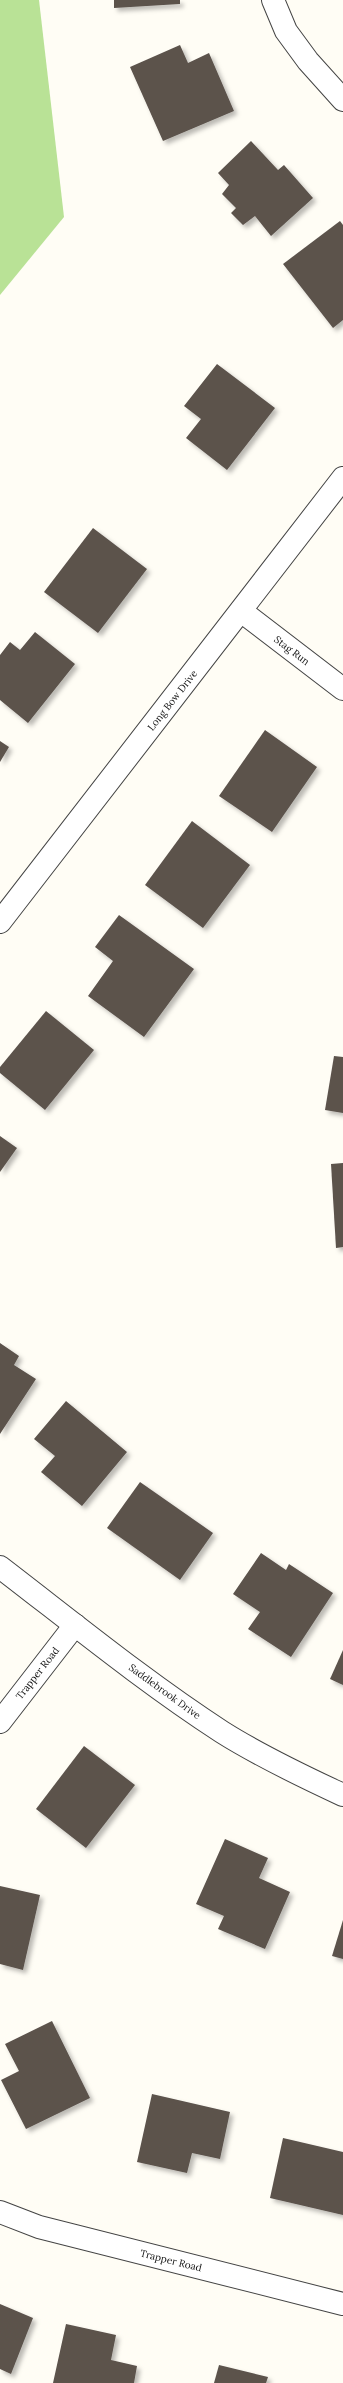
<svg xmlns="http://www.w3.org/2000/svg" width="343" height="2383" font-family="Lora,serif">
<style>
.forest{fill:#b9e296}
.building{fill:#5b524c;filter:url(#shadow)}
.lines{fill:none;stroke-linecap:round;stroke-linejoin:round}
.street-casing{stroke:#444;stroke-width:24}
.street{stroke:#fff;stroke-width:22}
.labels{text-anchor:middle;stroke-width:4;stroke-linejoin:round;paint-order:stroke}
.street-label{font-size:10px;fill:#111;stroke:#fff}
</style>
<defs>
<filter id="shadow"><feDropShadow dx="3.5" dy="3.5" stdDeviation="2" flood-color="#0004"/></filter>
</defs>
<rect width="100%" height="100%" fill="#fffdf5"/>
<path class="forest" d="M0 0H39L64 217 0 295Z"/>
<g class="building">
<path d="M114 0H180V4L114 8Z"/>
<path d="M180 45 188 63 209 53 234 111 163 141 130 67Z"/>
<path d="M251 141 278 170 284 165 313 198 271 236 255 216 243 225 231 213 236 208 222 194 229 185 218 173Z"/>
<path d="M340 221 343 225V320L333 328 283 264Z"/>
<path d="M217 364 275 408 227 470 186 438 201 419 184 406Z"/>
<path d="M93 528 147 569 98 633 44 592Z"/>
<path d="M35 632 75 664 28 723 0 700V655L10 642 20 650Z"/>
<path d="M265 730 317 767 272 832 219 796Z"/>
<path d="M0 741 9 747 0 762Z"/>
<path d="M192 821 250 865 203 928 145 885Z"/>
<path d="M119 915 194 969 144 1037 88 996 113 961 95 947Z"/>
<path d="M46 1011 94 1050 45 1110 0 1073V1067Z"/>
<path d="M334 1056 343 1057V1113L325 1110Z"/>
<path d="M0 1136 17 1148 0 1172Z"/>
<path d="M343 1163V1247L336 1248 331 1164Z"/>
<path d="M0 1343 19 1356 14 1365 36 1379 0 1434Z"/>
<path d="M66 1401 127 1452 82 1506 41 1472 55 1456 34 1439Z"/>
<path d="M140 1482 213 1533 180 1580 107 1528Z"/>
<path d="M261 1553 286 1570 289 1564 333 1593 291 1657 248 1629 260 1612 233 1594Z"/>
<path d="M343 1650V1685L330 1679Z"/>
<path d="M84 1746 135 1785 86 1848 36 1809Z"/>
<path d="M225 1839 268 1858 259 1878 290 1892 265 1949 218 1929 224 1916 196 1904Z"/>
<path d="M0 1886 40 1895 23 1970 0 1964Z"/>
<path d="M343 1920V1959L332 1956Z"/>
<path d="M52 2021 90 2098 26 2129 1 2080 19 2071 5 2044Z"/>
<path d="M152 2094 230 2112 220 2159 192 2153 187 2173 137 2162Z"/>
<path d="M283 2138 343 2152V2215L270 2198Z"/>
<path d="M0 2304 33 2318 11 2374 0 2369Z"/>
<path d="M66 2324 116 2335 111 2360 137 2366 134 2383H53Z"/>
<path d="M219 2365 268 2377 266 2383H214Z"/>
</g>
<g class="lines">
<g class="street-casing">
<g id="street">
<path d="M273 0 286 31 308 61 343 100"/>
<path d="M241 611 343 689"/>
<path d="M0 922 343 478"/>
<path d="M0 1567C73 1623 145 1682 222 1732 260 1756 302 1776 343 1795"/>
<path d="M0 1722 75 1625"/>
<path d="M0 2212 39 2227 343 2304"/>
</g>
</g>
<use href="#street" class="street"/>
</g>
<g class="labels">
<g class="street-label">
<text transform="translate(292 650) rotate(37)" y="4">Stag Run</text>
<text transform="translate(172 700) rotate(-52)" y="4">Long Bow Drive</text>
<text transform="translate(37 1673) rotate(-52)" y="4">Trapper Road</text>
<text transform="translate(165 1691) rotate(36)" y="4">Saddlebrook Drive</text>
<text transform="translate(171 2260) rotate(14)" y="4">Trapper Road</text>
</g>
</g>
</svg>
